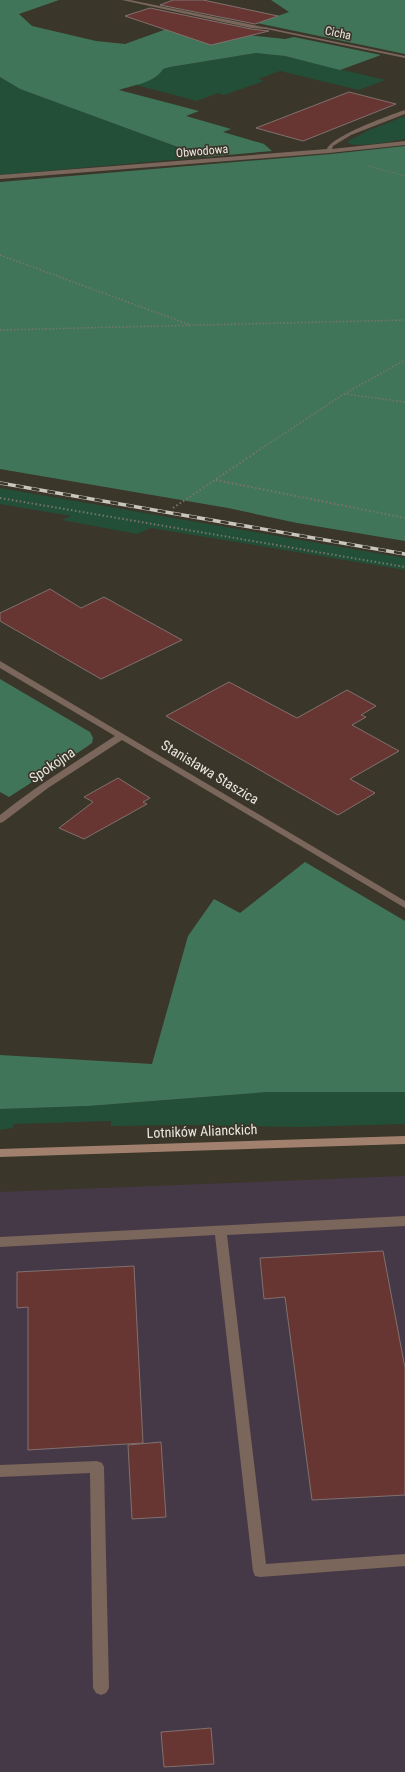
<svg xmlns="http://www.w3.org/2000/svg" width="405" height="1772" font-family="'Roboto Condensed',sans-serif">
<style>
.industrial{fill:#463947}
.green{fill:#234f38}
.forest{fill:#41755a}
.building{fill:#683632;stroke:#80706e}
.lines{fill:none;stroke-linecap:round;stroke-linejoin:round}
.path-far2{stroke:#79756b;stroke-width:1;stroke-dasharray:1 1.5;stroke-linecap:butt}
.path-far1{stroke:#79756b;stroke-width:1.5;stroke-dasharray:1.5 2;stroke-linecap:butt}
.path{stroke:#79756b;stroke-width:2;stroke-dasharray:1.5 2.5;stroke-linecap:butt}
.lane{fill:#7b665b;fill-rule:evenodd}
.street{fill:#7b665b;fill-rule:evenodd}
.secondary{fill:#a1816e;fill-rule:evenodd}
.rail-casing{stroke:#cac6be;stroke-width:3.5}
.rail{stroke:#3a362a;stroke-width:2.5;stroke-dasharray:8;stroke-linecap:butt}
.labels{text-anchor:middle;stroke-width:3.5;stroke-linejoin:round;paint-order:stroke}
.far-street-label{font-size:12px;fill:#eae7e0;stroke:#3a362a}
.street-label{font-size:14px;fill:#eae7e0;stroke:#3a362a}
</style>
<rect width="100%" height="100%" fill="#3a362a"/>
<path class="industrial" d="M405 1176V1772H0V1192Z"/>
<g class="green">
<path d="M256 53 285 56 385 80 359 90 280 71 258 79 264 81 224 95 218 93 197 101 136 85C146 81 157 79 163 69L170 67Z"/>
<path d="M0 77 20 89 205 157 0 175Z"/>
<path d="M405 116V139C392 141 356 149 347 142L367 131Z"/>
<path d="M0 488 405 558V570L151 528 137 534 62 520 71 516 0 504Z"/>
<path d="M268 1092H405V1124L300 1127 185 1125 111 1126V1121L14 1124 12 1128 0 1130V1109L88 1106Z"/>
</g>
<g class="forest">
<path d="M0 0H59L19 14 32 26 96 41 125 44 197 18 242 27 239 34 285 39 294 37 381 55 340 70 285 56 256 53 170 67 163 69C155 83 133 85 119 90L199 111 186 116 231 129 223 132 264 144 272 151 205 157 20 89 0 77Z"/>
<path d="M271 0H405V54L257 23 289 12Z"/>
<path d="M405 146V541L297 523 228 508 0 469V182L331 154Z"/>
<path d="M0 679 90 732 93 738 92 743 85 748 9 797 0 792Z"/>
<path d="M305 862 405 921V1092H268L88 1106 0 1109V1055L152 1064 188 936 214 899 240 913Z"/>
</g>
<g class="building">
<path d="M173 0H203L278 16 255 24 160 5Z"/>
<path d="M150 8 251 29 269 31 211 45 125 16Z"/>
<path d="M349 92 396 104 303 141 256 128Z"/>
<path d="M50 589 81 608 104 597 182 640 101 679 0 621V613Z"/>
<path d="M229 682 297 718 347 690 376 706 361 715 366 717 352 725 399 751 350 779 375 793 338 815 166 716Z"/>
<path d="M118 778 150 798 143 802 147 804 84 839 59 828 93 802 84 797Z"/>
<path d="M383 1251 405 1368V1495L312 1500 285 1297 264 1299 260 1258Z"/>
<path d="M134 1266 143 1443 28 1450V1307L17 1308V1272Z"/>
<path d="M161 1442 166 1517 132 1519 128 1445Z"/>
<path d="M211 1728 214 1764 164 1767 161 1732Z"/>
</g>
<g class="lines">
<path class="path-far2" d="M368 166 405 176"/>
<g class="path-far1">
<path d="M0 255 190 325"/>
<path d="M0 330 405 320"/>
<path d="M344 394 405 402"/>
<path d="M253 454 344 394 405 360"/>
</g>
<g class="path">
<path d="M216 480 405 518"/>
<path d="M0 498 405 567"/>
<path d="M173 508 255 453"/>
</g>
<g class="lane">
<path d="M122 0H130L268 28 266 29 251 28Z"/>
<path d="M405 1216V1226L227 1235 266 1564 405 1554V1566L260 1577 255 1576 253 1571 215 1235 0 1247V1237Z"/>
<path d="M97 1461 102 1463 104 1467 109 1688 106 1693 101 1695 96 1693 93 1688 90 1473 0 1477V1465Z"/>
</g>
<g class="street">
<path d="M264 27 405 56V58L266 29Z"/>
<path d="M405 110V114L351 135 333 146 332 149 405 141V145L329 153 0 179V175L327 149C332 136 390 115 405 110Z"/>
<path d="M0 661 405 901V908L122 740 48 788 3 822 0 823V815C36 786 76 762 115 736L0 668Z"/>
</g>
<path class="secondary" d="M405 1136V1144L0 1157V1149Z"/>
<g class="rail-casing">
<path id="rail" d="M0 483 405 554"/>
</g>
<use href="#rail" class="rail"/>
</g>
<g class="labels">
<g class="far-street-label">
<text transform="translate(338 33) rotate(12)" y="4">Cicha</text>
<text transform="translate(202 151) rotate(-5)" y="4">Obwodowa</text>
</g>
<g class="street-label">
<text transform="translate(52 765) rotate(-34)" y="5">Spokojna</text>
<text transform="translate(210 772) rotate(31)" y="5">Stanisława Staszica</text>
<text transform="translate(202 1131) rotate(-2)" y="5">Lotników Alianckich</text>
</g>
</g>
</svg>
